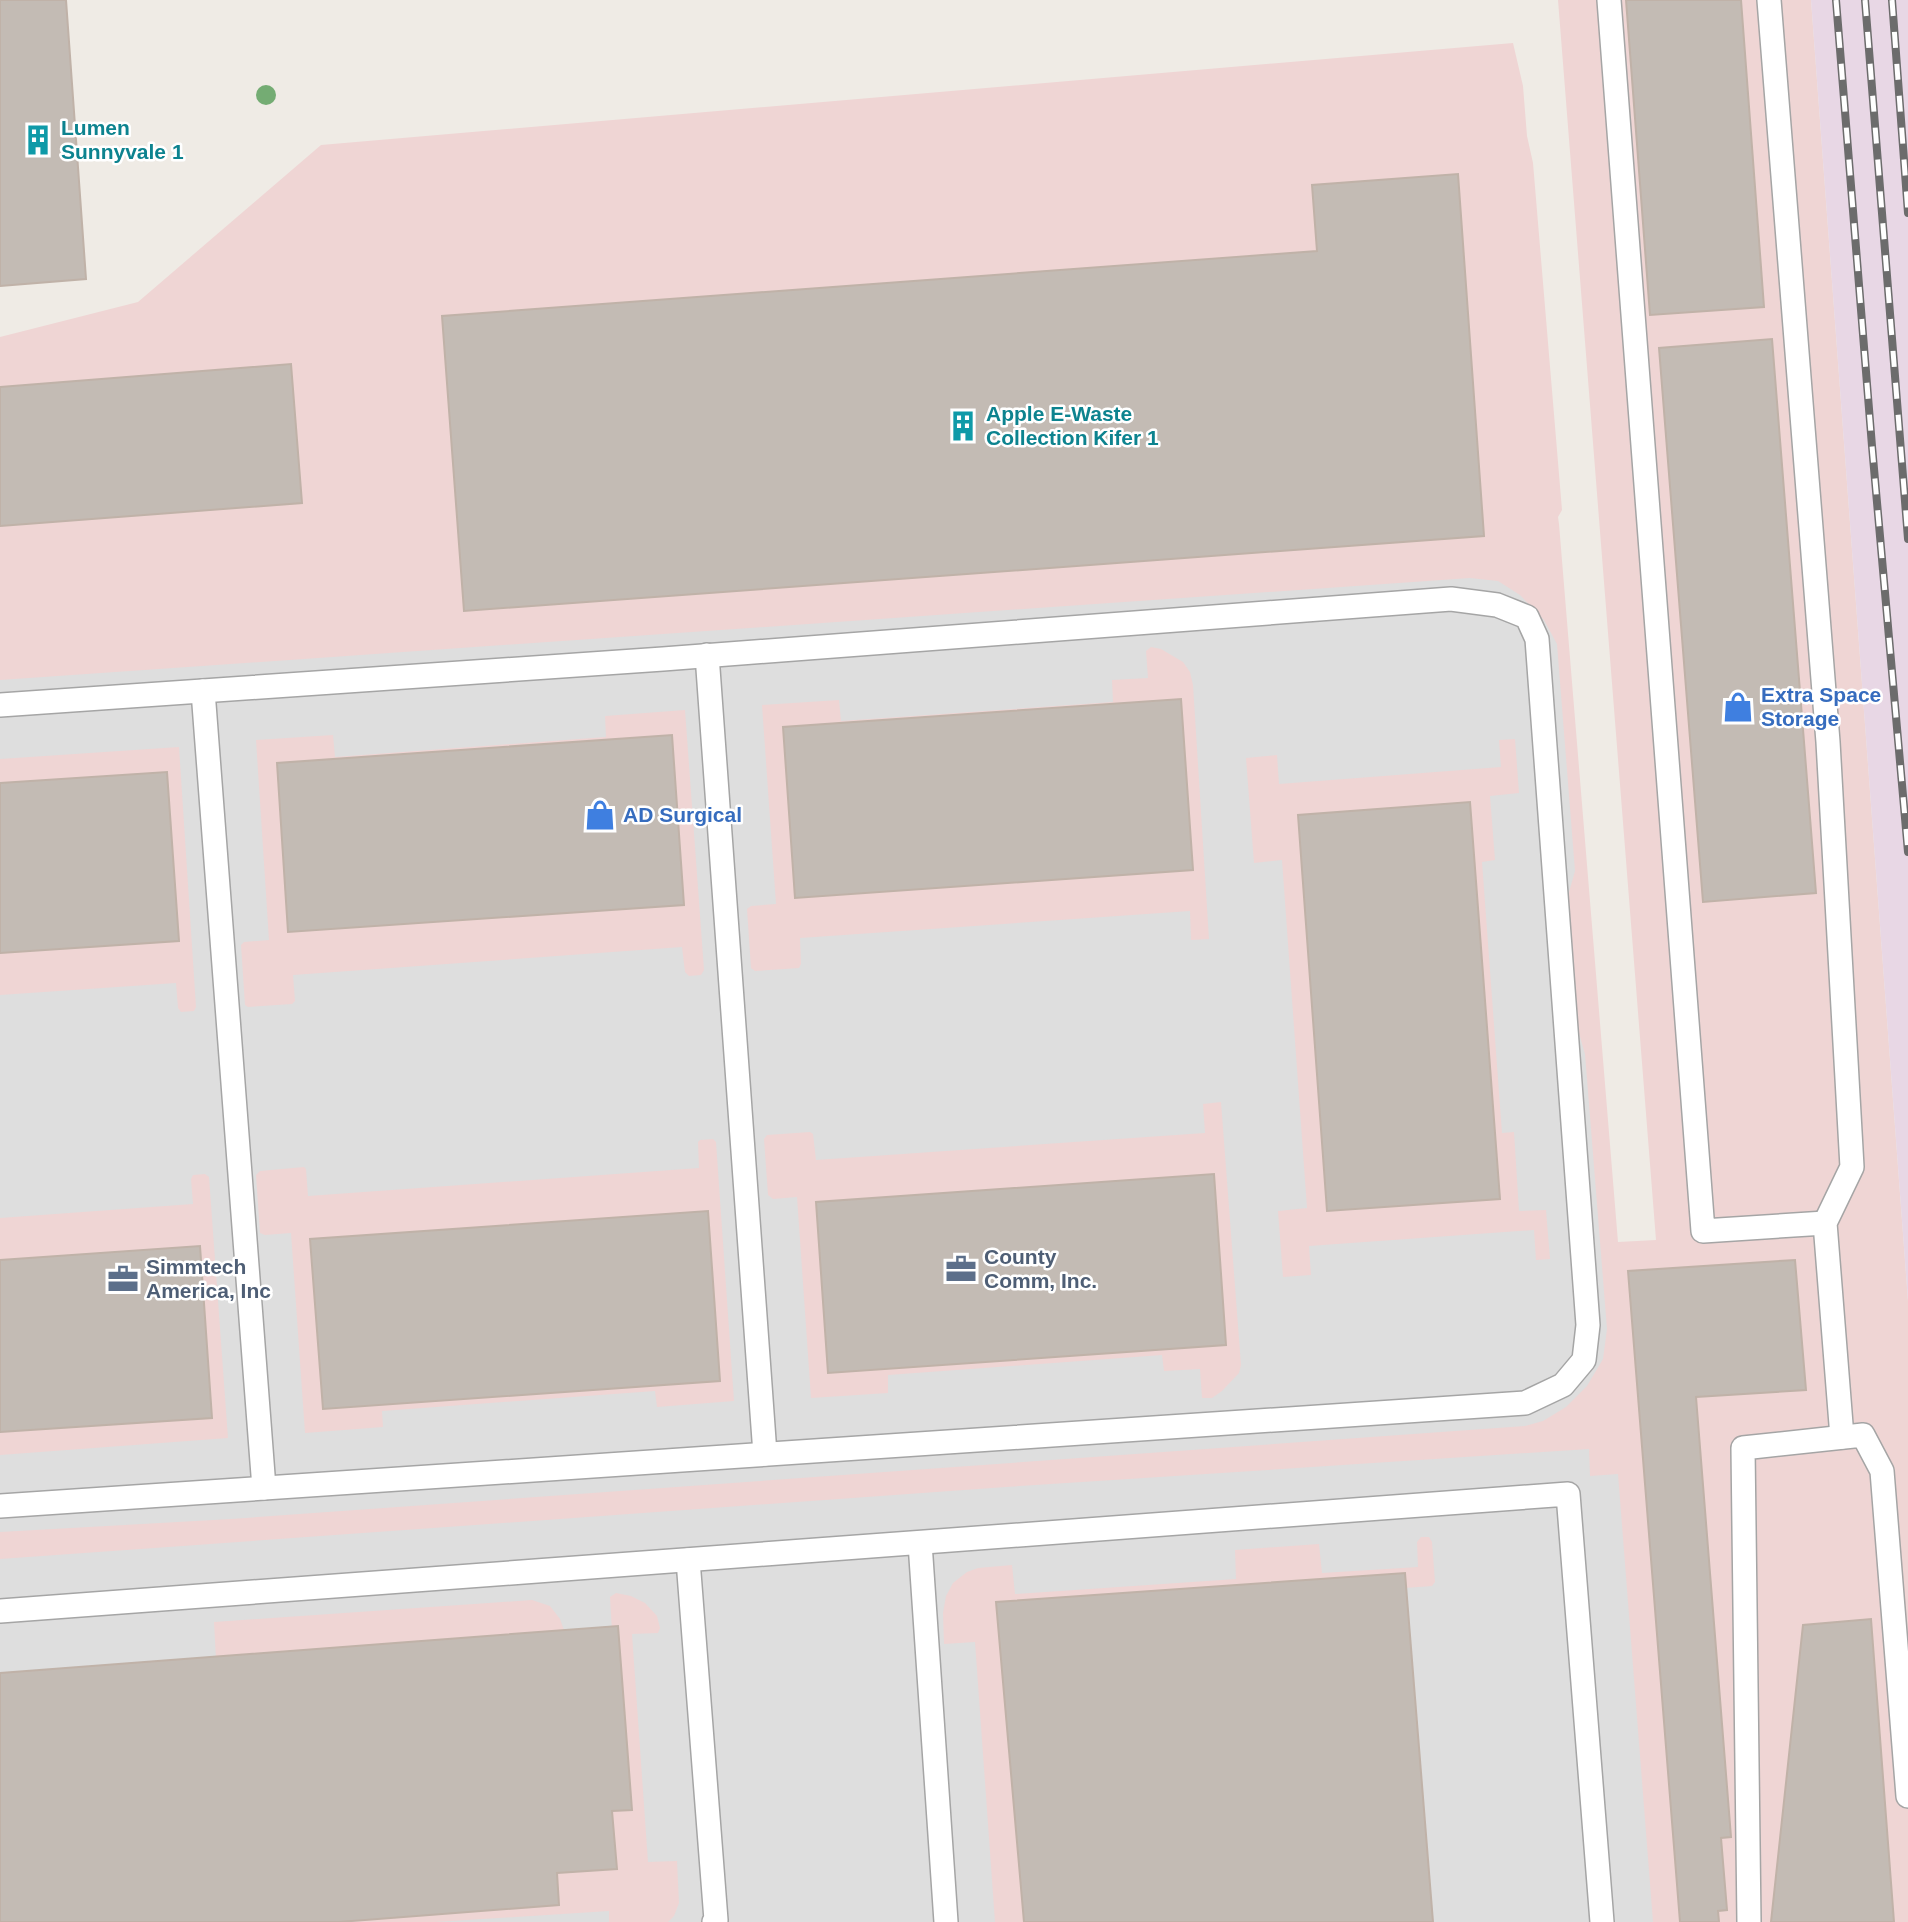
<svg xmlns="http://www.w3.org/2000/svg" width="1908" height="1922" font-family="Helvetica,sans-serif">
<style>
.commercial{fill:#efd5d4}
.industrial{fill:#e8d7e5}
.parking{fill:#dedede;fill-rule:evenodd}
.building{fill:#c3bbb4;stroke:#c0b2a8;stroke-width:2}
.lines{fill:none;stroke-linecap:round;stroke-linejoin:round}
.service-casing{stroke:#a5a5a5;stroke-width:26}
.service{stroke:#fff;stroke-width:23}
.rail-casing{stroke:#6c6c6c;stroke-width:8}
.rail{stroke:#fff;stroke-width:5;stroke-dasharray:16;stroke-linecap:butt}
.tree{fill:#74ac73}
.labels{text-anchor:middle;stroke-width:5;stroke-linejoin:round;paint-order:stroke}
.culture-label{font-size:21px;font-weight:bold;fill:#0d838f;stroke:#fff;text-anchor:start}
.shop-label{font-size:21px;font-weight:bold;fill:#366cbe;stroke:#fff;text-anchor:start}
.service-label{font-size:21px;font-weight:bold;fill:#4e5e75;stroke:#fff;text-anchor:start}
</style>
<rect width="100%" height="100%" fill="#efebe5"/>
<path class="commercial" d="M1558 0H1811L1908 1301V1922H0V337L138 302 321 145 1513 43 1523 86 1527 136 1533 163 1562 510 1558 517 1559 524 1618 1242 1656 1240Z"/>
<path class="industrial" d="M1811 0H1908V1301Z"/>
<g class="parking">
<path d="M1470 578 1498 581 1520 595 1544 620 1557 644 1575 871 1567 899 1574 1016 1585 1054 1607 1329 1603 1359 1587 1386 1566 1407 1543 1421 1525 1426 231 1519 0 1532V1455L228 1438 209 1177 205 1174 193 1175 191 1179 193 1204 0 1218V995L176 983 178 1008 181 1012 194 1011 196 1007 179 747 0 759V680ZM1151 647 1161 649 1183 662 1190 672 1193 685 1209 939 1191 940 1190 911 800 938 801 964 799 968 755 971 751 968 747 909 751 906 776 904 762 705 839 700 841 721 1113 702 1112 680 1148 678 1146 651ZM685 710 704 970 701 975 689 976 685 972 682 947 293 975 295 1001 292 1004 248 1007 245 1005 241 945 244 942 269 940 256 740 333 735 335 757 606 737 605 716ZM1515 739 1519 793 1490 796 1495 860 1482 862 1502 1133 1514 1132 1519 1211 1546 1210 1550 1259 1536 1260 1534 1230 1309 1246 1311 1275 1283 1277 1278 1211 1307 1208 1282 860 1254 863 1246 758 1277 755 1279 784 1501 767 1499 740ZM1221 1102 1241 1365 1239 1373 1222 1391 1212 1398H1202L1200 1369 1164 1371 1162 1355 888 1375V1393L811 1398 797 1197 773 1199 768 1195 764 1139 767 1135 810 1132 813 1134 816 1160 1205 1133 1203 1104ZM713 1139 716 1142 734 1401 657 1407 655 1391 382 1411 383 1427 305 1433 291 1233 265 1235 260 1233 256 1175 260 1171 304 1167 306 1169 308 1196 699 1168 698 1142 700 1140Z"/>
<path d="M1589 1449 1590 1476 1618 1474 1653 1922H1430L1405 1588 1432 1586 1435 1582 1432 1542 1429 1537H1421L1417 1542 1418 1567 1322 1573 1319 1544 1235 1550 1236 1579 1015 1594 1012 1565 978 1568 967 1572 953 1583 946 1596 943 1613 944 1644 975 1642 995 1922H668L674 1916 679 1903 677 1861 648 1862 632 1634 658 1633 660 1628 657 1616 645 1603 631 1596 616 1593 610 1597 612 1632 566 1636 560 1619 550 1606 532 1600 214 1622 216 1659 0 1676V1559L1006 1487Z"/>
<path d="M609 1911V1922H435Z"/>
</g>
<g class="building">
<path d="M0 0H66L86 279 0 286Z"/>
<path d="M1626 0H1741L1764 307 1650 315Z"/>
<path d="M1458 174 1484 536 464 611 442 316 1317 251 1312 185Z"/>
<path d="M1772 339 1816 893 1703 902 1659 348Z"/>
<path d="M291 364 302 503 0 526V387Z"/>
<path d="M1181 699 1193 870 795 898 783 727Z"/>
<path d="M672 735 684 905 288 932 277 763Z"/>
<path d="M167 772 179 941 0 953V783Z"/>
<path d="M1470 802 1500 1199 1327 1211 1298 815Z"/>
<path d="M1214 1174 1226 1345 828 1373 816 1202Z"/>
<path d="M708 1211 720 1381 323 1409 310 1239Z"/>
<path d="M200 1246 212 1418 0 1432V1260Z"/>
<path d="M1795 1260 1806 1390 1696 1397 1731 1837 1721 1838 1727 1910 1718 1911 1719 1922H1680L1628 1271Z"/>
<path d="M1405 1573 1433 1922H1024L996 1602Z"/>
<path d="M1871 1619 1894 1922H1771L1803 1625Z"/>
<path d="M618 1626 632 1810 612 1811 617 1869 557 1873 559 1905 339 1922H0V1673Z"/>
</g>
<g class="lines">
<g class="service-casing">
<g id="service">
<path d="M1609 0 1703 1231 1825 1223"/>
<path d="M1769 0 1828 742 1852 1167 1825 1223 1842 1437"/>
<path d="M707 655 765 1454"/>
<path d="M203 691 264 1488"/>
<path d="M0 705 663 659 1451 599 1497 605 1527 617 1537 639 1588 1325 1584 1360 1563 1385 1525 1403 0 1506"/>
<path d="M920 1543 946 1922"/>
<path d="M688 1560 716 1920 714 1922"/>
<path d="M0 1611 1568 1494 1602 1922"/>
<path d="M1749 1922 1743 1448 1863 1435 1882 1471 1908 1796"/>
</g>
</g>
<use href="#service" class="service"/>
<g class="rail-casing">
<g id="rail">
<path d="M1836 0 1872 446 1908 852"/>
<path d="M1865 0 1908 539"/>
<path d="M1892 0 1908 213"/>
</g>
</g>
<use href="#rail" class="rail"/>
</g>
<circle class="tree" cx="266" cy="95" r="10"/>
<defs>
<g id="building-bare" transform="scale(2.415)"><path d="M-4-6H4V6H1V3H-1V6H-4ZM-2.5-4.3h1.7v1.8h-1.7ZM.8-4.3h1.7v1.8H.8ZM-2.5-1h1.7V.8h-1.7ZM.8-1h1.7V.8H.8Z" fill="#0f9aa8" stroke="#fff" stroke-width="2.5" paint-order="stroke"/></g>
<g id="shop-bare" transform="scale(2.415)"><path d="M-5-2.5h2.3a2.7 3.5 0 0 1 5.4 0H5L5.5 6h-11ZM-1.5-2.5h3a1.5 2.3 0 0 0-3 0Z" fill="#3f7fe0" stroke="#fff" stroke-width="2.5" paint-order="stroke"/></g>
<g id="office-bare" transform="scale(2.415)"><path d="M-6-3h4V-5.5h4V-3h4V5H-6ZM-1-4.5V-3h2v-1.5ZM-6 0V1H6V0Z" fill="#5c6f8a" stroke="#fff" stroke-width="2.5" paint-order="stroke"/></g>
</defs>
<g fill-rule="evenodd">
<use href="#building-bare" x="38" y="140"/>
<use href="#building-bare" x="963" y="426"/>
<use href="#shop-bare" x="1738" y="707"/>
<use href="#shop-bare" x="600" y="815"/>
<use href="#office-bare" x="961" y="1269"/>
<use href="#office-bare" x="123" y="1279"/>
</g>
<g class="labels">
<g class="culture-label">
<text x="61" y="135">Lumen<tspan x="61" dy="24">Sunnyvale 1</tspan></text>
<text x="986" y="421">Apple E-Waste<tspan x="986" dy="24">Collection Kifer 1</tspan></text>
</g>
<g class="shop-label">
<text x="1761" y="702">Extra Space<tspan x="1761" dy="24">Storage</tspan></text>
<text x="623" y="822">AD Surgical</text>
</g>
<g class="service-label">
<text x="984" y="1264">County<tspan x="984" dy="24">Comm, Inc.</tspan></text>
<text x="146" y="1274">Simmtech<tspan x="146" dy="24">America, Inc</tspan></text>
</g>
</g>
</svg>
